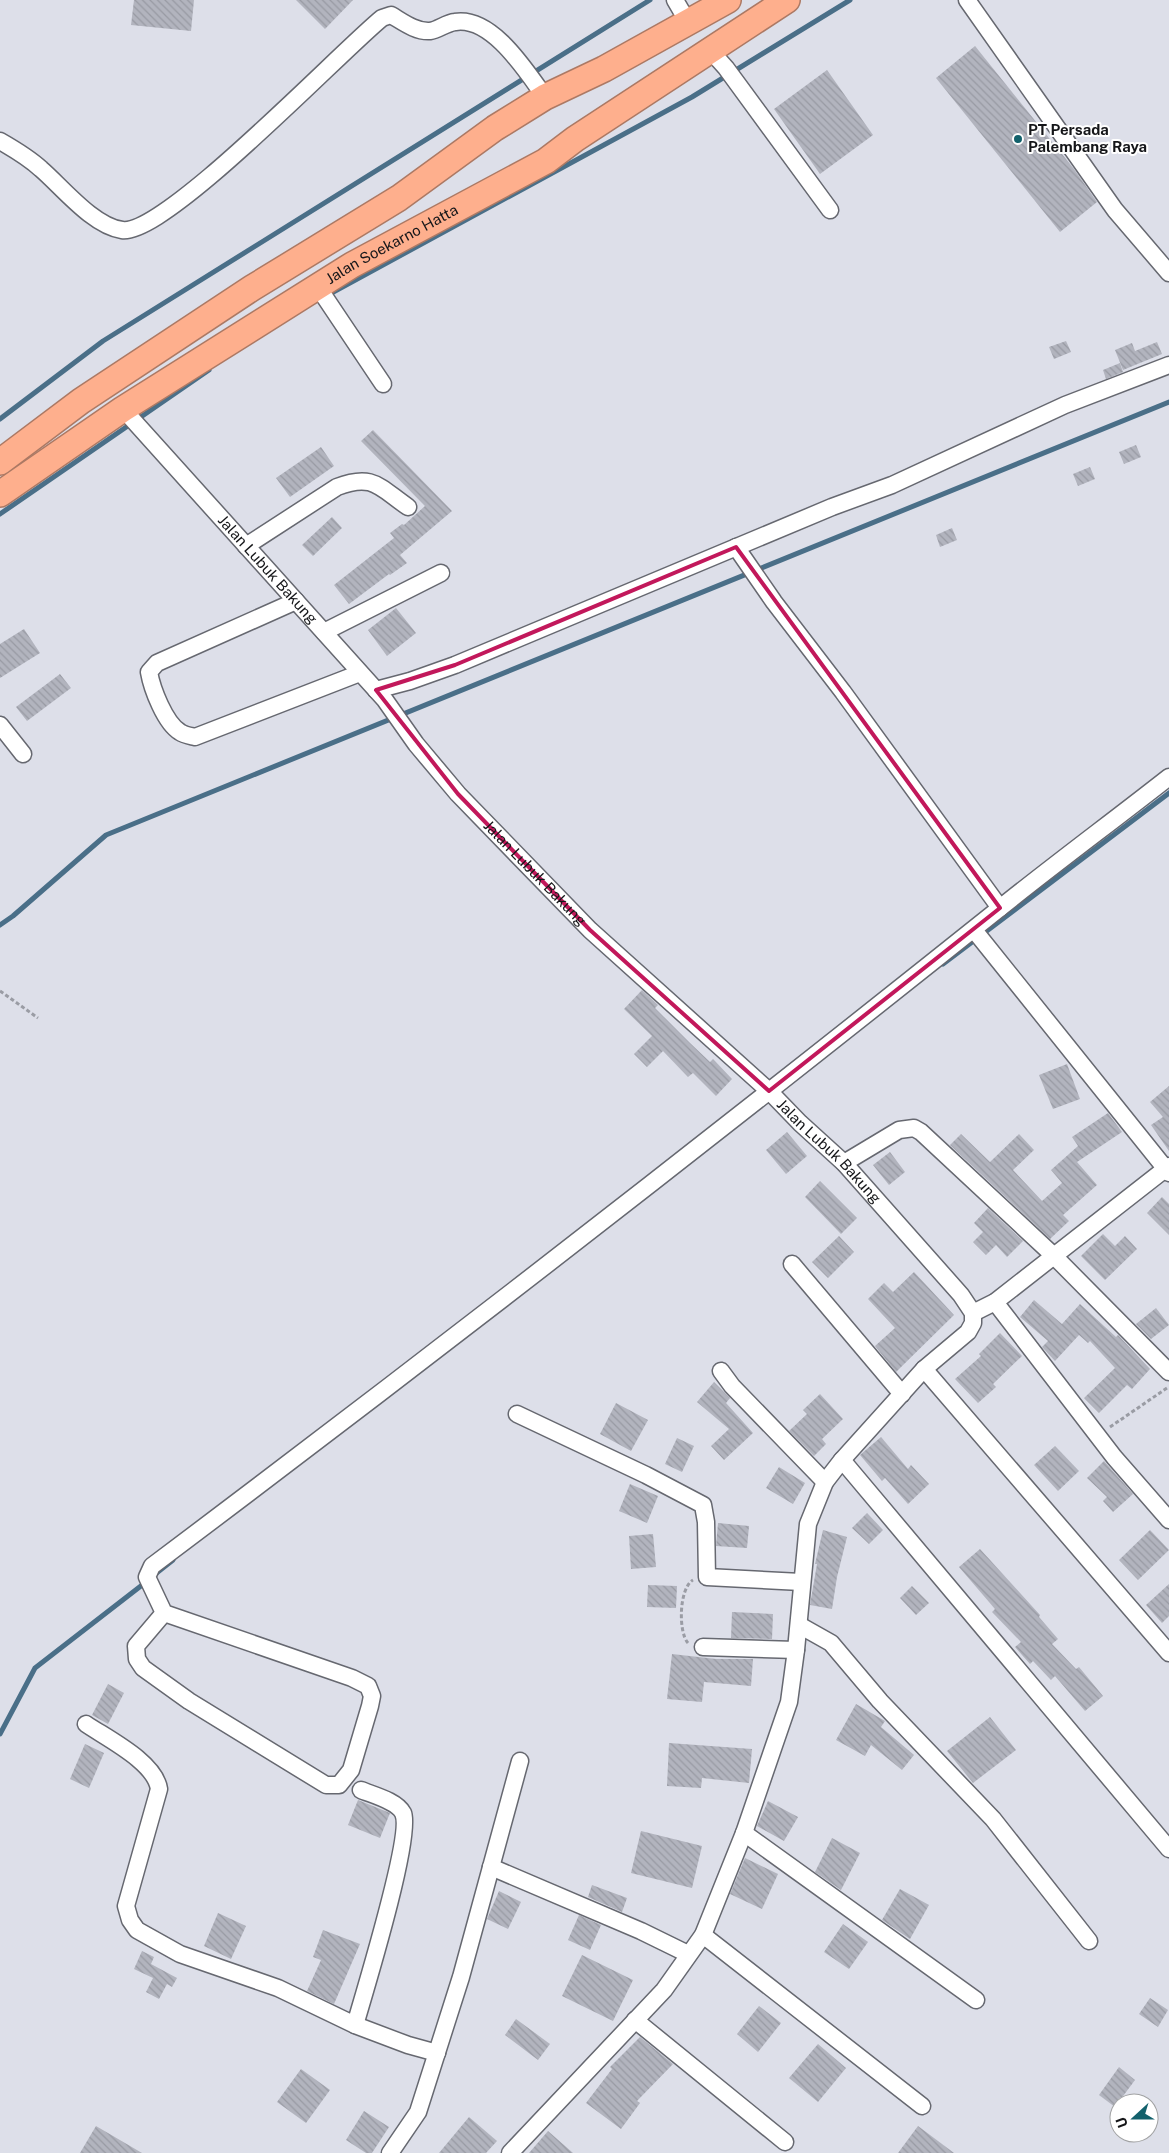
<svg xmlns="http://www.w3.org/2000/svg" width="1169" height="2153" font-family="'Public Sans',sans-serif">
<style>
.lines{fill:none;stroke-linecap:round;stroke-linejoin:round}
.stream{stroke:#4a6f88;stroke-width:5}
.building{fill:url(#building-back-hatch)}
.minor-casing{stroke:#666870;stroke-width:19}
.highway-casing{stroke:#ac7964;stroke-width:28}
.path{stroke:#9a9ca4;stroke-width:3;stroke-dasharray:4 2.5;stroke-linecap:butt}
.minor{stroke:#fff;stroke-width:16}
.highway{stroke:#feaf8d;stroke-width:25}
.marked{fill:none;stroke:#c2185b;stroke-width:4;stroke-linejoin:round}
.poi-dot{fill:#13616c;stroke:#fff;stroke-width:2}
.labels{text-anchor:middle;stroke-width:4;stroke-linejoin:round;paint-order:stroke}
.poi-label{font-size:15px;font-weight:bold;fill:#151619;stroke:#fff;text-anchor:start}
.street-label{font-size:15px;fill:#151619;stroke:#fff}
</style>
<defs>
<pattern id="building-back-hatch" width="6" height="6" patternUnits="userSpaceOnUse" patternTransform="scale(1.25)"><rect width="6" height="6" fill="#b2b4be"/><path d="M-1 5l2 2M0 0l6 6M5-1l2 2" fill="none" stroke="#989aa3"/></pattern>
</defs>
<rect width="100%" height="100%" fill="#dddfe9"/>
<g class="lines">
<g class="stream">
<path d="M326 296 692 97 850 0"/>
<path d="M0 419 103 341 650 0"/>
<path d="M0 514 209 370"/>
<path d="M0 925 13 916 106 835 1169 402"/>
<path d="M943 964 1169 793"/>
<path d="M154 1575 173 1560"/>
<path d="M0 1734 35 1668 146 1582"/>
</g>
</g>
<g class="building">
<path d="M134 0H194L191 31 131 25Z"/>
<path d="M296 0H353L325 29Z"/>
<path d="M975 46 1074 169 1097 202 1060 232 936 78Z"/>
<path d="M827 70 873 135 820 174 774 109Z"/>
<path d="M1066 341 1071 352 1054 359 1049 347Z"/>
<path d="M1157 342 1162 354 1123 370 1115 350 1132 343 1135 351Z"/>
<path d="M1120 363 1123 372 1106 379 1103 370Z"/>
<path d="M373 430 452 511 400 555 407 563 390 575 389 574 349 604 334 585 394 538 390 533 402 524 404 525 425 506 361 441Z"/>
<path d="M1136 445 1141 457 1124 464 1119 452Z"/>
<path d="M321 447 334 466 290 497 276 478Z"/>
<path d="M1090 467 1095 479 1078 486 1073 474Z"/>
<path d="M332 517 342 528 313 556 302 545Z"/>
<path d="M952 528 957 540 940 547 936 535Z"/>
<path d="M396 608 416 633 387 656 368 630Z"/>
<path d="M24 629 40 653 0 678V644Z"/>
<path d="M60 674 71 688 27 721 16 707Z"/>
<path d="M642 990 658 1005 655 1008 690 1043 710 1062 713 1059 732 1079 716 1096 693 1073 688 1077 663 1051 647 1067 634 1054 652 1036 624 1009Z"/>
<path d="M1067 1064 1080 1099 1053 1109 1039 1075Z"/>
<path d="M1169 1086V1151L1151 1125 1163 1117 1150 1102Z"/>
<path d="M1108 1113 1122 1132 1077 1162 1097 1185 1063 1215 1069 1221 1050 1239 950 1145 961 1134 990 1162 1019 1134 1034 1150 1013 1170 1042 1201 1062 1183 1051 1170 1078 1146 1072 1137Z"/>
<path d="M787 1132 807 1156 786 1174 766 1150Z"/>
<path d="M890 1152 905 1172 889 1185 873 1165Z"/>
<path d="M820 1181 857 1218 841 1234 805 1197Z"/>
<path d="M1162 1197 1169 1204V1235L1147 1213Z"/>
<path d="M988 1208 1023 1241 1007 1257 996 1245 986 1255 973 1242 983 1232 974 1223Z"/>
<path d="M1103 1234 1115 1246 1125 1236 1137 1249 1105 1280 1081 1256Z"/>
<path d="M839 1236 854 1252 828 1278 812 1262Z"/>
<path d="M914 1272 954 1315 896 1372 875 1346 895 1328 868 1299 884 1283 893 1292Z"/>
<path d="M1034 1300 1062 1324 1080 1304 1116 1337 1118 1335 1150 1369 1132 1389 1127 1385 1099 1413 1084 1398 1115 1368 1090 1341 1088 1343 1079 1335 1055 1361 1042 1347 1048 1341 1020 1317Z"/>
<path d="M1156 1308 1169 1325 1151 1339 1136 1324Z"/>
<path d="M1000 1333 1022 1356 993 1384 996 1387 978 1403 955 1379 981 1356 979 1354Z"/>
<path d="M714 1382 730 1398 726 1403 753 1433 724 1460 711 1446 729 1429 697 1402Z"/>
<path d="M820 1394 843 1419 822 1439 826 1444 814 1456 789 1431 807 1414 803 1410Z"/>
<path d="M616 1403 648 1420 631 1451 600 1434Z"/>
<path d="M881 1437 908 1469 911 1465 929 1484 908 1504 885 1478 882 1481 860 1455Z"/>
<path d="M677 1438 694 1446 682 1472 665 1464Z"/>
<path d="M1055 1446 1079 1471 1058 1491 1034 1465Z"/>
<path d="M1104 1461 1133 1494 1113 1512 1103 1501 1107 1497 1087 1478Z"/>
<path d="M779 1467 805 1483 793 1504 766 1488Z"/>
<path d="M630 1484 658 1496 647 1523 619 1511Z"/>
<path d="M867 1513 883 1530 869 1544 852 1528Z"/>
<path d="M718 1523 749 1526 747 1548 716 1546Z"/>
<path d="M823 1530 847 1537 837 1577 832 1609 810 1605 817 1564H815Z"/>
<path d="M1150 1530 1169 1550 1138 1580 1119 1560Z"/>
<path d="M653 1534 656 1567 631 1569 629 1536Z"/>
<path d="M980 1549 1040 1615 1039 1617 1058 1639 1052 1644 1076 1669 1079 1667 1103 1696 1085 1711 1055 1676 1051 1680 1033 1661 1030 1664 1015 1647 1021 1642 992 1612 995 1609 959 1567Z"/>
<path d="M1169 1584V1616L1162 1623 1146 1605Z"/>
<path d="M648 1585 677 1586 676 1608 647 1607Z"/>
<path d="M912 1586 929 1603 916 1615 900 1598Z"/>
<path d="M732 1612 773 1614 772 1639 731 1638Z"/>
<path d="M672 1654 716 1659H753L751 1686 704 1682 702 1702 667 1699Z"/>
<path d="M108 1684 124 1693 108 1724 92 1715Z"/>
<path d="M856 1704 885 1721 881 1727 914 1755 902 1770 871 1745 865 1756 836 1740Z"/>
<path d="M990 1717 1016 1750 973 1783 947 1751Z"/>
<path d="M669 1743 752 1749 749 1783 702 1778 701 1788 667 1786Z"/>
<path d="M85 1744 104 1753 89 1788 70 1779Z"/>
<path d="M358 1800 390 1813 380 1838 348 1825Z"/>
<path d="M768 1801 798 1817 784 1841 757 1826Z"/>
<path d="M641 1831 702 1846 692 1888 631 1873Z"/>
<path d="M832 1838 860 1853 841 1890 815 1872Z"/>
<path d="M745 1858 778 1874 762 1909 730 1894Z"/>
<path d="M592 1885 627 1898 622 1912 588 1897Z"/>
<path d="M900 1889 929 1905 910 1939 882 1920Z"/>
<path d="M499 1891 521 1902 508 1929 487 1919Z"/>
<path d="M218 1913 246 1926 231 1959 204 1946Z"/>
<path d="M579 1915 601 1925 590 1950 568 1940Z"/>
<path d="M843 1924 868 1942 849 1969 824 1952Z"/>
<path d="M323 1930 360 1944 334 2004 307 1991 321 1960 313 1957Z"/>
<path d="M142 1951 154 1957 151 1964 177 1978 172 1987 167 1984 159 1999 146 1992 153 1978 134 1969Z"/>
<path d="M582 1955 633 1980 613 2021 562 1996Z"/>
<path d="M1150 1998 1168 2010 1158 2027 1139 2014Z"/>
<path d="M759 2006 781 2023 758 2052 737 2034Z"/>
<path d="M516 2019 550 2044 538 2060 505 2035Z"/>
<path d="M640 2037 673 2064 637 2101 640 2103 621 2129 586 2103 612 2069 610 2067Z"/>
<path d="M818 2044 846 2068 818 2102 789 2078Z"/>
<path d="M1119 2067 1135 2080 1115 2107 1099 2095Z"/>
<path d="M301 2069 330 2090 306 2123 277 2102Z"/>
<path d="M364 2111 389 2127 372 2153H366L346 2140Z"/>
<path d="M469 2117 497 2141 486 2153H439Z"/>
<path d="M96 2126 142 2153H80Z"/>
<path d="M918 2126 954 2153H898Z"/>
<path d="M548 2131 573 2153H529Z"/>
</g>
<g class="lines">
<g class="minor-casing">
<g id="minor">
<path d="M675 0 689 24"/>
<path d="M967 0 1115 210 1169 273"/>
<path d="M709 49 726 68 830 210"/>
<path d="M0 141C14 149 28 157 41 169 62 187 93 226 122 230 165 236 340 52 382 18L391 15C403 22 416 32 430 31 438 30 446 23 455 22 492 16 526 71 545 97"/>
<path d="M318 287 383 384"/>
<path id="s1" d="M123 409 385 700 416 744 458 794 590 930 769 1091 800 1123 844 1163 961 1295 973 1313V1323L968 1332 924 1369 842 1460 825 1482 808 1524 796 1650 789 1702 744 1833 703 1935 664 1990 510 2153"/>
<path d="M246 546 337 487C373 473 379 487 408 507"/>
<path d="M736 547 774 602 843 692 1000 908"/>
<path d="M296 601 157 663 149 672C152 689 165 723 180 732 184 735 191 736 195 737L360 673"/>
<path d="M324 632 441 573"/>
<path d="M376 690 410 681 455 665 832 507 892 485 1065 405 1169 365"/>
<path d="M0 725 23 754"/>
<path d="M974 930 1169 1173"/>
<path d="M844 1163 899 1130 914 1128 921 1132 1053 1255 1169 1372"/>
<path d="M792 1264 902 1394"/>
<path d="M995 1302 1114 1457 1169 1520"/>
<path d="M973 1313 995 1302 1169 1166"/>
<path d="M924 1369 1169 1653"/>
<path d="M721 1371 732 1386 825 1482"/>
<path d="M517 1414 646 1475 703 1505 706 1522 707 1577 801 1582"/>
<path d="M842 1460 1169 1849"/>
<path d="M164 1613 136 1646 137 1659 143 1668 189 1701 326 1785H339L351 1770 370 1706 372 1696 368 1686 352 1678 164 1613 147 1577 152 1566C438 1351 721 1131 1000 908 1056 863 1113 821 1169 777"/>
<path d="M799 1625 831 1643 880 1701 993 1819 1089 1941"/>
<path d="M703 1647 796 1650"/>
<path d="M86 1724C108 1739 155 1762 159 1789L126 1906 130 1920 137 1930 180 1954 278 1988 355 2025 408 2045 437 2053"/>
<path d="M744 1833 976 2000"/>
<path d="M491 1867 641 1931 688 1954"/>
<path d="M703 1935 922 2106"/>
<path d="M635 2020 785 2142"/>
<path d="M355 2025C364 1994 413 1834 403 1813 397 1801 373 1795 361 1790"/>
<path d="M390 2153 418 2112 461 1977 520 1761"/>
</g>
</g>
<g class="highway-casing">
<g id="highway">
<path d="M0 462 81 401 252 288 399 198 495 128 545 97 604 69 728 0"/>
<path id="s2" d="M0 494 123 409 352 265 546 161 575 139 787 0"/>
</g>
</g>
<g class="path">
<path d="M0 991 38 1018"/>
<path d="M1110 1427 1167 1388"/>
<path d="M688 1643C678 1632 679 1588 693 1580"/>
</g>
<use href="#minor" class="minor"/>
<use href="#highway" class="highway"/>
</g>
<path class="marked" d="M736 547 1000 908 769 1091 590 930 458 794 376 690 455 665Z"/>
<circle class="poi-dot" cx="1018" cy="139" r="5"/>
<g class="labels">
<g class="poi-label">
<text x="1028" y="135">PT Persada<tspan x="1028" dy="17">Palembang Raya</tspan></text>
</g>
<g class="street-label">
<text dy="5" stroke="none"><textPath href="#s2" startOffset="465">Jalan Soekarno Hatta</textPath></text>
<text dy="5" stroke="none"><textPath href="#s1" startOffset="216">Jalan Lubuk Bakung</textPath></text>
<text dy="5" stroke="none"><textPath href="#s1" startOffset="621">Jalan Lubuk Bakung</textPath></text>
<text dy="5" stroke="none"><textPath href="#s1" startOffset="1026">Jalan Lubuk Bakung</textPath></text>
</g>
</g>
<g transform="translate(1134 2118) rotate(249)"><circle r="24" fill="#ffffff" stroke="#a1a2a3"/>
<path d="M0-4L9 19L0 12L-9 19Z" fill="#13616c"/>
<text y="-8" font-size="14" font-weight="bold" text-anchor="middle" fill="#151619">U</text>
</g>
</svg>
